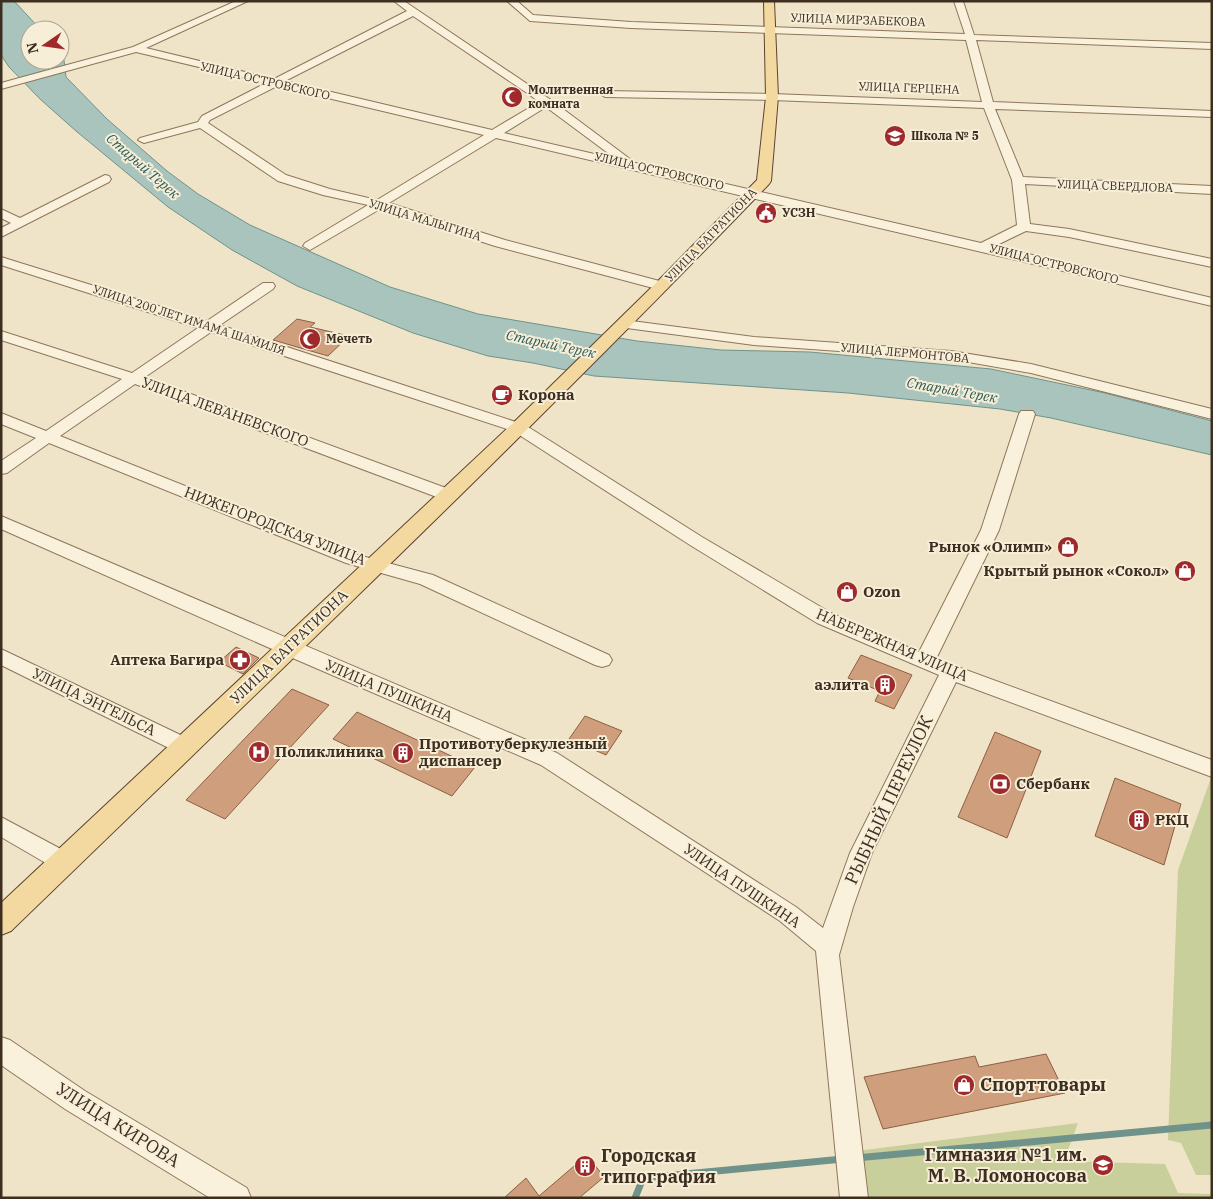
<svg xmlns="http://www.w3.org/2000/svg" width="1213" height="1199" font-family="'IBM Plex Serif',serif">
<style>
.green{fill:#c9cf9b}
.water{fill:#a9c4bc;stroke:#6f938a}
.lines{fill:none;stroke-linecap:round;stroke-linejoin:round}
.stream{stroke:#6f938a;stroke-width:7}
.building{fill:#cf9f7d;stroke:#8d5f41}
.minor-casing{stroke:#8d765c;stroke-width:2}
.major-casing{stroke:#5b4430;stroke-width:2}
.minor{fill:#faf1dc;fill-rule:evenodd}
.major{fill:#f3d9a0;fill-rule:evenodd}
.labels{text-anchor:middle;stroke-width:4;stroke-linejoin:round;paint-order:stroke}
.far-street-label{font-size:12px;fill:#3d2e20;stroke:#f7eed8}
.far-poi-label{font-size:12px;font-weight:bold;fill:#3d2e20;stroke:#f7eed8;text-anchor:start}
.far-water-label{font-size:14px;font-style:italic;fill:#2f5d5a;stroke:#f7eed8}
.poi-label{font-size:15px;font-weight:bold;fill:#3d2e20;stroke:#f7eed8;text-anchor:start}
.street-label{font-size:15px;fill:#3d2e20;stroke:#f7eed8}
.near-street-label{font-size:18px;fill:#3d2e20;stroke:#f7eed8}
.near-poi-label{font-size:18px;font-weight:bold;fill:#3d2e20;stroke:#f7eed8;text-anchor:start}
</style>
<rect width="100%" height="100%" fill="#f0e4c8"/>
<g class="green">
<path d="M1211 778 1212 1175H1196L1181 1143 1168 1140 1178 870Z"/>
<path d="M1078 1123 1064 1161 1165 1164 1178 1193 1212 1194V1198H851L849 1152Z"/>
</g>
<path class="water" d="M1 1H14L41 30H30V60H60V49L63 52 66 77 107 119 167 171 198 194 250 225 390 287 478 314 637 341 721 350 810 352 991 369 1105 393 1212 421V455L1051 418 1000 409 848 393 594 376 533 363 488 356 413 333 297 286 232 250 168 207 76 131 40 99 9 67 1 55Z"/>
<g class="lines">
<g class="stream">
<path d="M856 1158 1212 1125"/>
<path d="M635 1198 643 1178 843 1159"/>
</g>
</g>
<g class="building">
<path d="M297 319 315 323 310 327 349 336 328 356 273 340Z"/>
<path d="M236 647 259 658 243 674 219 662Z"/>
<path d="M861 655 912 675 894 709 875 701 880 691 848 678Z"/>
<path d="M292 689 329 705 225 819 186 800Z"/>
<path d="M357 712 475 767 452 796 333 739Z"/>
<path d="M585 716 622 731 606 755 569 739Z"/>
<path d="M995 732 1041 751 1007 838 958 817Z"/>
<path d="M1115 778 1181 804 1164 865 1095 836Z"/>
<path d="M1046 1054 1065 1093 883 1129 864 1077 975 1056 979 1067Z"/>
<path d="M587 1155 604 1177 579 1198H504L526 1178 539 1196Z"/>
</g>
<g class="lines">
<g class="minor-casing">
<g id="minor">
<path d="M236 1H248L146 48 274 79 407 11 394 1H404L551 100 630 159 631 162 981 243 1017 225 1012 180 984 108 772 100 605 97 600 94 605 91 772 94 982 102 966 40 631 28 530 21 507 1H517L533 15 631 22 965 34 954 1H963L974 35 1212 43V49L976 40 993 102 1212 111V117L995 109 1023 177 1212 186V194L1025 184 1030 224 1069 229 1212 259V267L1069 237 1026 231 995 246 1212 298V306L496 138 389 203 505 240 667 283 669 286 667 289H657L495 246 380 209 310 250 303 246 305 243 368 205 323 195 278 181 200 128 144 143 138 140 140 138 198 122 202 116 266 83 136 52 1 89V83L133 47ZM413 16 530 95 539 102 492 130 285 81ZM277 86 484 135 377 200 330 189 286 175 208 123 210 120ZM546 107 616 159 504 133Z"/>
<path d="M105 175 109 176 111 179 109 182 1 237V228L11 223 1 218V209L20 218Z"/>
<path d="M1 257 207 321 263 283H273L275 286 273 289 220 325 525 425 702 537 831 613 919 652 981 530 1019 414 1021 411H1033L1035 414 999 530 936 659 1212 760V777L956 682 872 853 853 907 839 955 868 1198H840L816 951 780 921 541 765 281 653 1 529V516L557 753 796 907 823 928 850 853 939 675 817 623 690 545 513 431 211 332 145 377 454 491 457 495 454 499 448 500 442 499 135 384 60 436 358 555 433 575 609 655 612 660 609 665 602 667 595 665 420 584 346 563 49 443 7 473 1 474V461L36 438 1 424V413L46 431 122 379 1 340V331L132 373 198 328 1 265Z"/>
<path d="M624 320 754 337 951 351 1031 364 1212 409V419L1031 373 951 359 754 345 619 327 617 324 619 321Z"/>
<path d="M1 649 193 741 197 747 193 753 186 755 179 753 1 665Z"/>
<path d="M1 817 72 855 76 862 72 869 64 872 56 869 1 837Z"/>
<path d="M1 1037 10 1040 85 1091 247 1188 251 1198H210L65 1109 1 1065Z"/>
</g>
</g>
<g class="major-casing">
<path id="major" d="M764 1H774L778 97 771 181 769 184C523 440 266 684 11 931L1 935V903L512 424 656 283 757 180 766 97Z"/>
</g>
<use href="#minor" class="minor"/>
<use href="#major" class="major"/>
</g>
<defs>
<g id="mosque-disc" transform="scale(1.125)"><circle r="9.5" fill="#9e2a2b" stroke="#f7eed8"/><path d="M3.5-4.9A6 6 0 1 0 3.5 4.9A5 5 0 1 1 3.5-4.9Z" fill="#fff"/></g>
<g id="school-disc" transform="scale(1.125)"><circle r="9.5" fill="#9e2a2b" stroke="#f7eed8"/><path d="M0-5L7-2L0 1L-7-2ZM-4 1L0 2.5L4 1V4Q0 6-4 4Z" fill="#fff"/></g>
<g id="civic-disc" transform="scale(1.125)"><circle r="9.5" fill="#9e2a2b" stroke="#f7eed8"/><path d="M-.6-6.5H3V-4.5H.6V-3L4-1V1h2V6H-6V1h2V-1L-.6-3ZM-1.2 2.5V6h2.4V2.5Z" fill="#fff"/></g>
<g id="cafe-disc" transform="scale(1.125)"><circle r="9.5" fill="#9e2a2b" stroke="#f7eed8"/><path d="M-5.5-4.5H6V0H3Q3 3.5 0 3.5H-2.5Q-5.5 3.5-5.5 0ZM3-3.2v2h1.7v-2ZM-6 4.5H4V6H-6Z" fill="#fff"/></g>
<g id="shop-disc" transform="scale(1.125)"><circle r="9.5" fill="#9e2a2b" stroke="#f7eed8"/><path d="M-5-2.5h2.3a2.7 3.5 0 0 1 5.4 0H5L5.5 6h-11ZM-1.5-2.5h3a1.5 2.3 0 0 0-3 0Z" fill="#fff"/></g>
<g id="pharmacy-disc" transform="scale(1.125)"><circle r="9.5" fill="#9e2a2b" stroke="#f7eed8"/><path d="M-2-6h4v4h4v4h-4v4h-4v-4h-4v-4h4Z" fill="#fff"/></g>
<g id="building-disc" transform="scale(1.125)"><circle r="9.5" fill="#9e2a2b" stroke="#f7eed8"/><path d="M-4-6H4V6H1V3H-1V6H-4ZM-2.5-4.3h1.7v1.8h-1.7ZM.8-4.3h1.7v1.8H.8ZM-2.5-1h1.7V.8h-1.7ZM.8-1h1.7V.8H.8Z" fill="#fff"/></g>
<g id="hospital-disc" transform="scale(1.125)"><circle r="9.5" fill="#9e2a2b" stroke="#f7eed8"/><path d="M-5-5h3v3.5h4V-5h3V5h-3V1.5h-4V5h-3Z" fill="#fff"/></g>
<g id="bank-disc" transform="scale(1.125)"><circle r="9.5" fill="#9e2a2b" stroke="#f7eed8"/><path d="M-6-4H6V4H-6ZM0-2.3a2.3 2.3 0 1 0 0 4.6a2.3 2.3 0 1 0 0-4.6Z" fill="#fff"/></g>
</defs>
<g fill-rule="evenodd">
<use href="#mosque-disc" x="512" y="97"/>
<use href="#school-disc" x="895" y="136"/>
<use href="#civic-disc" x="766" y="213"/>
<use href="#mosque-disc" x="310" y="339"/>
<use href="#cafe-disc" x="502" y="395"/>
<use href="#shop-disc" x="1068" y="547"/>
<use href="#shop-disc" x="1185" y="571"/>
<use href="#shop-disc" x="847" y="592"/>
<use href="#pharmacy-disc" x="240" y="660"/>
<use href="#building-disc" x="885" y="685"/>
<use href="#hospital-disc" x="259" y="752"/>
<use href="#building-disc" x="403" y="753"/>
<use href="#bank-disc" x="1000" y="784"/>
<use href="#building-disc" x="1139" y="820"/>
<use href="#shop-disc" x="964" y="1085"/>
<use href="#school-disc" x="1103" y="1165"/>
<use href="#building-disc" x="585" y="1166"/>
</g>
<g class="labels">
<g class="far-street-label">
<text transform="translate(858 20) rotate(2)" y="4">УЛИЦА МИРЗАБЕКОВА</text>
<text transform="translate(265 81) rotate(13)" y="4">УЛИЦА ОСТРОВСКОГО</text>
<text transform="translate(909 88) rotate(2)" y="4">УЛИЦА ГЕРЦЕНА</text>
<text transform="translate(659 171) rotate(13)" y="4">УЛИЦА ОСТРОВСКОГО</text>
<text transform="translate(1115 186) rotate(2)" y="4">УЛИЦА СВЕРДЛОВА</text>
<text transform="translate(425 220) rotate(17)" y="4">УЛИЦА МАЛЫГИНА</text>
<text transform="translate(711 235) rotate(-46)" y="4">УЛИЦА БАГРАТИОНА</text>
<text transform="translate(1054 264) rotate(14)" y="4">УЛИЦА ОСТРОВСКОГО</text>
<text transform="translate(189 320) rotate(18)" y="4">УЛИЦА 200 ЛЕТ ИМАМА ШАМИЛЯ</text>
<text transform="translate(905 353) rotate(5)" y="4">УЛИЦА ЛЕРМОНТОВА</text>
</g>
<g class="far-poi-label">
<text x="528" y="94">Молитвенная<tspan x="528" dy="14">комната</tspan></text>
<text x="911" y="140">Школа № 5</text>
<text x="782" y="217">УСЗН</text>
<text x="326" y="343">Мечеть</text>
</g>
<g class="far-water-label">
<text transform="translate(143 166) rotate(41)" y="5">Старый Терек</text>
<text transform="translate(551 344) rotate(12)" y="5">Старый Терек</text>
<text transform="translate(952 390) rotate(10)" y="5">Старый Терек</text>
</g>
<g class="poi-label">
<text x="518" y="400">Корона</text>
<text x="1052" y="552" text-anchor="end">Рынок «Олимп»</text>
<text x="1169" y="576" text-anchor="end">Крытый рынок «Сокол»</text>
<text x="863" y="597">Ozon</text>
<text x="224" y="665" text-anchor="end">Аптека Багира</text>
<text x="869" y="690" text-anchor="end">аэлита</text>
<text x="419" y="749">Противотуберкулезный<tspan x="419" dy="17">диспансер</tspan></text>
<text x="275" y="757">Поликлиника</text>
<text x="1016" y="789">Сбербанк</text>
<text x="1155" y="825">РКЦ</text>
</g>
<g class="street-label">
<text transform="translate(225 412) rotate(20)" y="5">УЛИЦА ЛЕВАНЕВСКОГО</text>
<text transform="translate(275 526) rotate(21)" y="5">НИЖЕГОРОДСКАЯ УЛИЦА</text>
<text transform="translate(892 645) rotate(23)" y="5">НАБЕРЕЖНАЯ УЛИЦА</text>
<text transform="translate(289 647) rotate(-44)" y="5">УЛИЦА БАГРАТИОНА</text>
<text transform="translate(389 691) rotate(23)" y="5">УЛИЦА ПУШКИНА</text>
<text transform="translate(94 702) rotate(26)" y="5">УЛИЦА ЭНГЕЛЬСА</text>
<text transform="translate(742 886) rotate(34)" y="5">УЛИЦА ПУШКИНА</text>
</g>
<g class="near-street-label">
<text transform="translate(889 800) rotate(-65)" y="6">РЫБНЫЙ ПЕРЕУЛОК</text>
<text transform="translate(118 1125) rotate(32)" y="6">УЛИЦА КИРОВА</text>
</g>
<g class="near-poi-label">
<text x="980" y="1091">Спорттовары</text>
<text x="1087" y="1161" text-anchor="end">Гимназия №1 им.<tspan x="1087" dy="21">М. В. Ломоносова</tspan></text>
<text x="601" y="1162">Городская<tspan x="601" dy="21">типография</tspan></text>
</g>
</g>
<rect width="1213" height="1199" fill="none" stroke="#3d2e20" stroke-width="5"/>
<g transform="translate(45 45) rotate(257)"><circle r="24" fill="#f7eed8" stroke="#ada18e"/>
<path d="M0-4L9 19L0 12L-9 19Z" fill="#9e2a2b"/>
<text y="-8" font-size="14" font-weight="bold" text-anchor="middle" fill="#3d2e20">N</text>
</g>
</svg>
